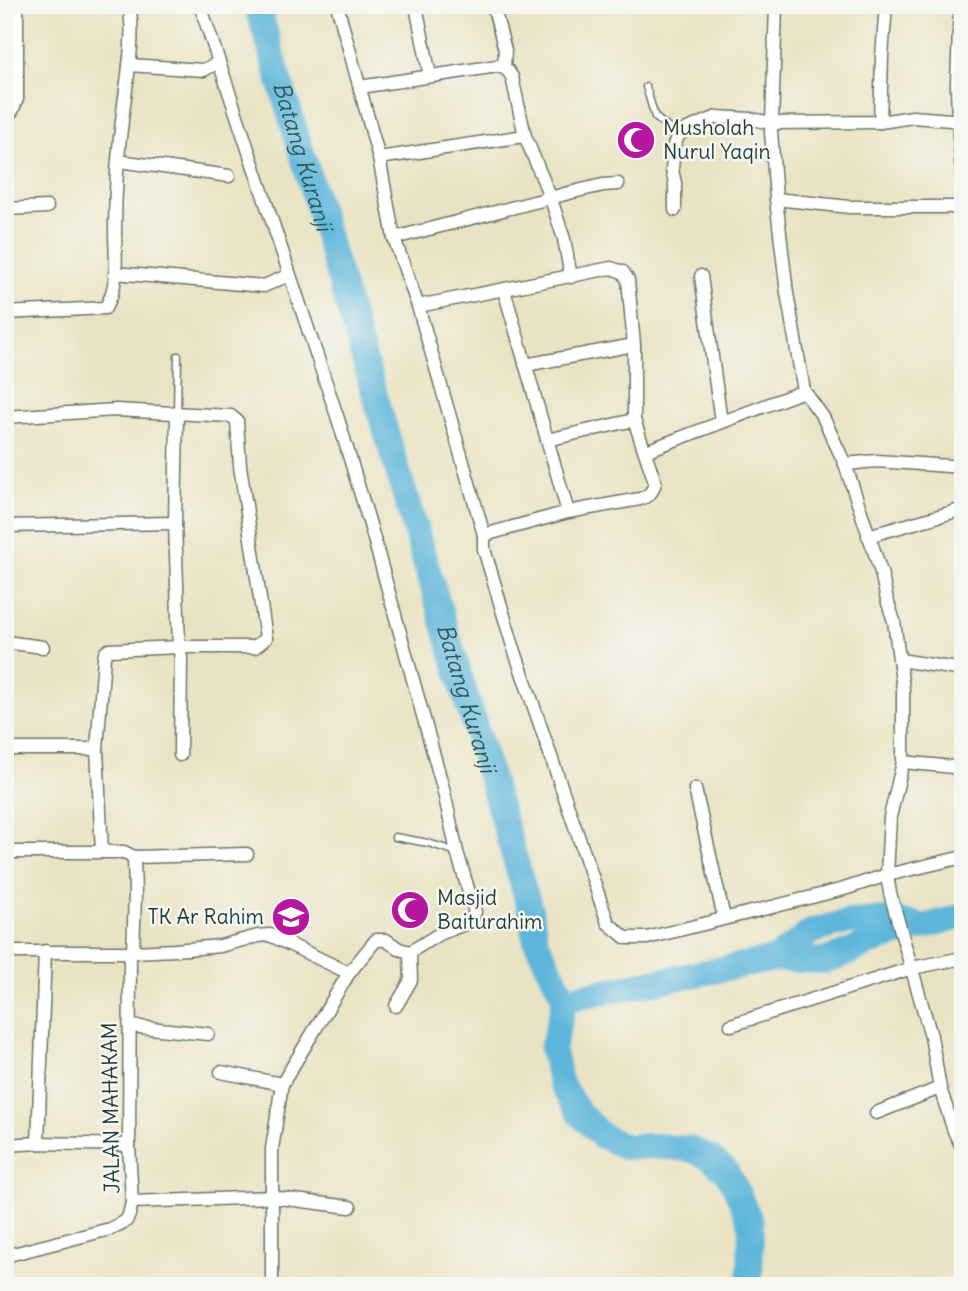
<svg xmlns="http://www.w3.org/2000/svg" width="968" height="1291" font-family="Delius,sans-serif">
<style>
.lines{fill:none;stroke-linecap:round;stroke-linejoin:round}
.river{stroke:#5db6da;stroke-width:26}
.service-casing{stroke:#676;stroke-width:9}
.minor-casing{stroke:#676;stroke-width:15}
.service{stroke:#fff;stroke-width:6}
.minor{stroke:#fff;stroke-width:12}
.labels{text-anchor:middle;stroke-width:5;stroke-linejoin:round;paint-order:stroke}
.poi-label{font-size:21px;fill:#1f3d34;stroke:#f6f6f2;text-anchor:start}
.street-label{font-size:21px;fill:#1f3d34;stroke:#f6f6f2}
.water-label{font-size:23px;font-style:italic;fill:#2e5b5e;stroke:#f6f6f2}
</style>
<rect width="100%" height="100%" fill="#f6f6f2"/>
<filter id="ink" filterUnits="userSpaceOnUse"><feTurbulence type="fractalNoise" baseFrequency=".0143" numOctaves="2"/><feDisplacementMap in="SourceGraphic" scale="14" xChannelSelector="R" yChannelSelector="G"/><feConvolveMatrix kernelMatrix="1 2 1 2 8 2 1 2 1" color-interpolation-filters="sRGB"/></filter>
<filter id="wash" filterUnits="userSpaceOnUse"><feTurbulence type="fractalNoise" baseFrequency=".00686" numOctaves="4" result="noise"/><feDisplacementMap in="SourceGraphic" scale="28" xChannelSelector="R" yChannelSelector="G"/><feGaussianBlur stdDeviation="1.57" result="paint"/><feColorMatrix in="noise" values="0 0 0 0 0 0 0 0 0 0 0 0 0 0 0 0 0 1.4 0 .05"/><feComposite in="paint" operator="in"/></filter>
<g filter="url(#wash)">
<rect width="100%" height="100%" fill="#eae3c3"/>
<g class="lines">
<g class="river">
<path id="s1" d="M257 5 530 909 536 941 565 999 552 1049 561 1084 579 1113 602 1136 626 1147 653 1146 690 1149 710 1158 726 1171 735 1187 751 1223 750 1286"/>
<path d="M775 959 813 931 847 922 880 920 914 924"/>
<path d="M565 999 775 959 823 961 845 954 877 940 963 916"/>
</g>
</g>
</g>
<g filter="url(#ink)">
<g class="lines">
<g class="service-casing">
<g id="service">
<path d="M646 87 655 117 678 136"/>
<path d="M177 413 178 356"/>
<path d="M395 837 428 843 457 852"/>
</g>
</g>
<g class="minor-casing">
<g id="minor">
<path d="M200 5 338 419 371 528 443 788 457 852 475 912 470 922 439 934 410 952"/>
<path d="M337 5 379 158 394 238 418 306 484 535V549L512 643 608 923 626 938H647L844 889 887 875 963 857"/>
<path d="M493 5 505 50 504 68"/>
<path d="M776 5 772 123 771 131 776 199 787 293 804 391 823 417 845 464 881 572 887 600 894 621 903 689V762L890 817 887 875 890 893 931 1036 940 1088 954 1131 963 1149"/>
<path d="M960 5 957 83 958 121 963 187"/>
<path d="M417 11 430 76"/>
<path d="M129 65 204 70 219 62"/>
<path d="M360 87 497 66C505 67 508 70 512 77L525 136 551 199 564 239 571 277"/>
<path d="M5 117 12 111 17 99V5"/>
<path d="M880 122 882 56 886 5"/>
<path d="M379 158 525 136"/>
<path d="M119 161 229 176"/>
<path d="M776 199 849 207H963"/>
<path d="M5 209 47 207"/>
<path d="M675 210V183L672 170 674 145 678 136 685 130 717 117 751 119 772 123 880 122 913 117 963 121"/>
<path d="M394 238 573 192 603 185 618 184"/>
<path d="M115 273 264 286 289 275"/>
<path d="M701 276 721 422"/>
<path d="M504 290 568 512"/>
<path d="M418 306 611 268 623 272 628 280 634 345V420L655 482C653 492 649 496 640 499L568 512 484 535"/>
<path d="M5 313 105 308C120 286 115 255 115 230 115 191 118 150 123 112 126 86 137 28 128 5"/>
<path d="M525 365 634 345"/>
<path d="M177 414 175 523 179 647 181 658 180 755"/>
<path d="M5 417 116 410 231 416 237 421 240 466 266 638 255 647H179L109 650 106 652 104 657 97 749 102 852"/>
<path d="M547 440 634 420"/>
<path d="M646 451 804 391"/>
<path d="M845 464 877 461 963 467"/>
<path d="M5 526 175 523"/>
<path d="M868 536 960 510"/>
<path d="M5 642 43 647"/>
<path d="M900 660 963 670"/>
<path d="M5 749H97"/>
<path d="M903 762 963 768"/>
<path d="M695 789 724 918"/>
<path d="M5 852H124L134 857 135 895 133 952"/>
<path d="M134 857 247 854"/>
<path d="M5 952H133L175 950 220 946 258 936 270 935 349 973 376 940H386L399 949 410 952"/>
<path d="M396 1006 411 980 410 952"/>
<path d="M731 1025 912 968 963 958"/>
<path d="M130 1026 208 1034"/>
<path d="M221 1072 282 1084"/>
<path d="M876 1113 940 1088"/>
<path d="M38 1143 45 951"/>
<path d="M5 1145 38 1143 129 1145"/>
<path d="M132 1202 271 1197 350 1207"/>
<path d="M5 1256 110 1229 126 1221 129 1215 132 1202 129 1145 130 952"/>
<path d="M265 1286 271 1284 272 1281V1149L282 1084 349 973"/>
</g>
</g>
<use href="#service" class="service"/>
<use href="#minor" class="minor"/>
</g>
</g>
<defs>
<g id="mosque-disc" transform="scale(2.0125)"><circle r="9.5" fill="#b5179e" stroke="#f6f6f2"/><path d="M3.5-4.9A6 6 0 1 0 3.5 4.9A5 5 0 1 1 3.5-4.9Z" fill="#fff"/></g>
<g id="school-disc" transform="scale(2.0125)"><circle r="9.5" fill="#b5179e" stroke="#f6f6f2"/><path d="M0-5L7-2L0 1L-7-2ZM-4 1L0 2.5L4 1V4Q0 6-4 4Z" fill="#fff"/></g>
</defs>
<g fill-rule="evenodd">
<use href="#mosque-disc" x="636" y="140"/>
<use href="#mosque-disc" x="410" y="910"/>
<use href="#school-disc" x="291" y="917"/>
</g>
<g class="labels">
<g class="poi-label">
<text x="663" y="135">Musholah<tspan x="663" dy="24">Nurul Yaqin</tspan></text>
<text x="437" y="905">Masjid<tspan x="437" dy="24">Baiturahim</tspan></text>
<text x="264" y="924" text-anchor="end">TK Ar Rahim</text>
</g>
<g class="street-label">
<text transform="translate(111 1108) rotate(-91)" y="7">JALAN MAHAKAM</text>
</g>
<g class="water-label">
<text dy="8" stroke="none"><textPath href="#s1" startOffset="158">Batang Kuranji</textPath></text>
<text dy="8" stroke="none"><textPath href="#s1" startOffset="724">Batang Kuranji</textPath></text>
</g>
</g>
<rect width="968" height="1291" fill="none" stroke="#f6f6f2" stroke-width="28"/>
</svg>
